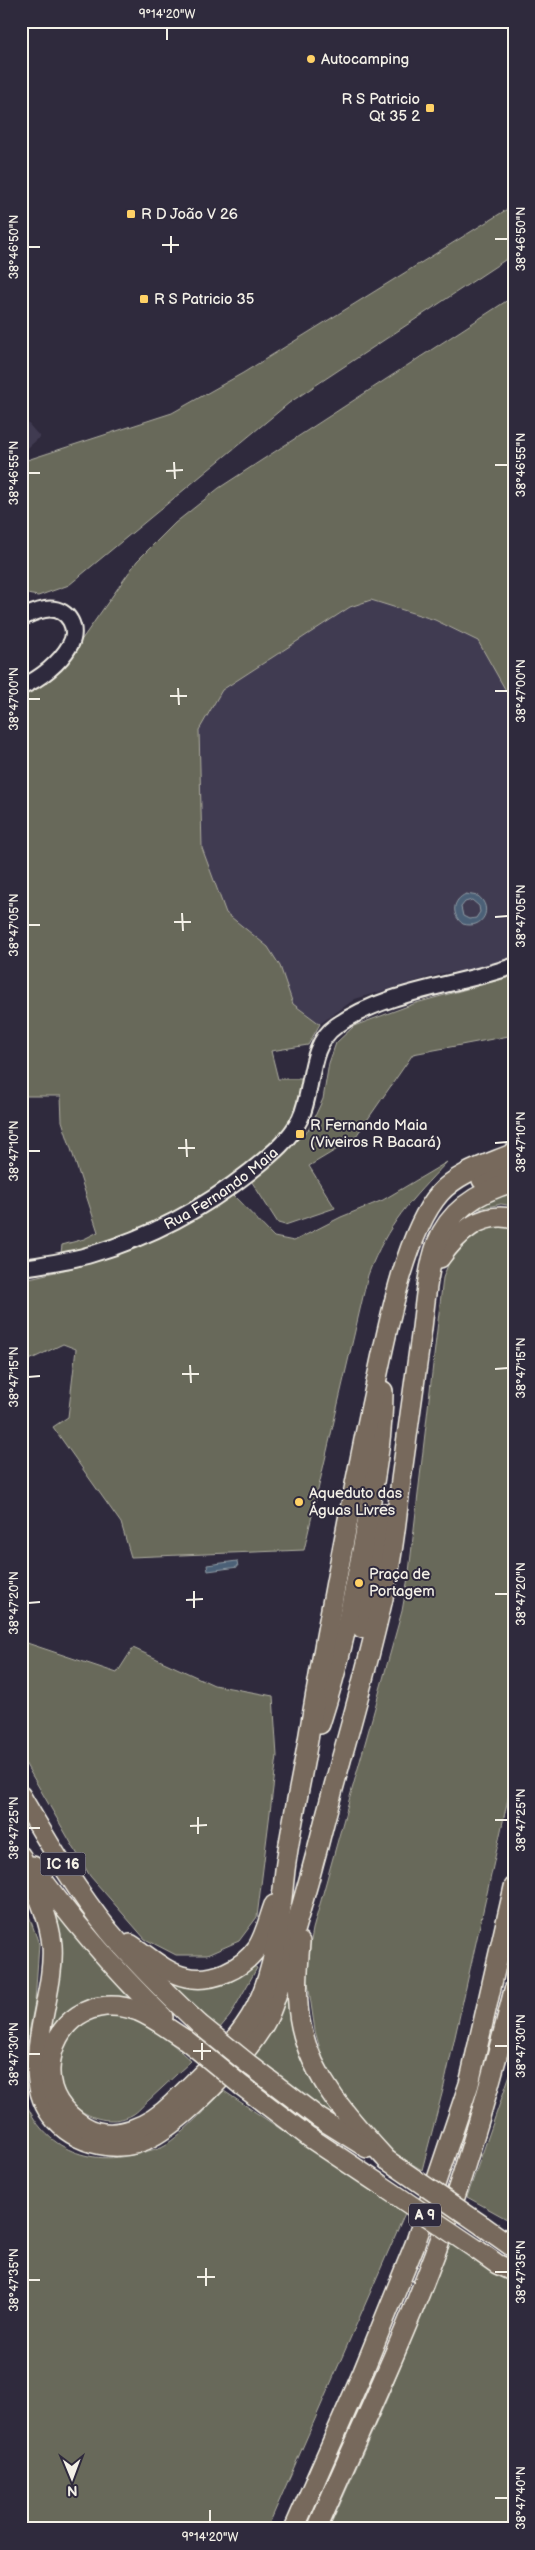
<svg xmlns="http://www.w3.org/2000/svg" width="535" height="2550" font-family="'Balsamiq Sans',sans-serif">
<style>
.built{fill:#403a51}
.green{fill:#68695a;stroke:#aeada1}
.water{fill:#4c6177;stroke:#8f9ba4;fill-rule:evenodd}
.lines{fill:none;stroke-linecap:round;stroke-linejoin:round}
.secondary-casing{stroke:#f4f1e8;stroke-width:19}
.highway-casing{stroke:#f4f1e8;stroke-width:22}
.secondary{stroke:#2f2a3d;stroke-width:15}
.highway{stroke:#77695c;stroke-width:19}
.highway-bridge-casing{stroke:#f4f1e8;stroke-width:22;stroke-linecap:butt}
.highway-bridge{stroke:#77695c;stroke-width:19}
.ticks{fill:none;stroke:#f4f1e8;stroke-width:2}
.poi-dot{fill:#ffd166;stroke:#2f2a3d;stroke-width:2}
.labels{text-anchor:middle;stroke-width:4;stroke-linejoin:round;paint-order:stroke}
.shield{fill:#2f2a3d;stroke:#b9b5b5;stroke-width:1}
.shield-label{font-size:14px;font-weight:bold;fill:#f4f1e8}
.poi-label{font-size:15px;fill:#f4f1e8;stroke:#2f2a3d;text-anchor:start}
.street-label{font-size:15px;fill:#f4f1e8;stroke:#2f2a3d}
.neatline{fill:none;stroke:#f4f1e8;stroke-width:2}
.ticks-label{font-size:12px;text-anchor:middle;fill:#f4f1e8}
</style>
<rect width="100%" height="100%" fill="#2f2a3d"/>
<filter id="ink" filterUnits="userSpaceOnUse"><feTurbulence type="fractalNoise" baseFrequency=".02" numOctaves="2"/><feDisplacementMap in="SourceGraphic" scale="10" xChannelSelector="R" yChannelSelector="G"/><feConvolveMatrix kernelMatrix="1 2 1 2 8 2 1 2 1" color-interpolation-filters="sRGB"/></filter>
<g filter="url(#ink)">
<g class="built">
<path d="M25 420 40 437 21 454V423Z"/>
<path d="M371 600 435 620 478 641 514 705V957L485 969 444 973 355 999 320 1024 293 1004 280 966 268 947 226 913 202 848 199 730 222 690 350 607Z"/>
</g>
<g class="green">
<path d="M514 205V254L289 403 69 585 38 596 21 593V462L172 413 243 373Z"/>
<path d="M514 296V705L478 641 435 620 371 600 350 607 222 690 199 730 202 848 226 913 268 947 280 966 293 1004 320 1024 308 1045 271 1051 278 1079H304C300 1093 297 1110 291 1122 282 1138 259 1157 245 1168 185 1213 135 1238 61 1253L62 1245 84 1239 98 1232 62 1121 61 1096H21V694L28 692 68 659 137 561 175 523 219 488Z"/>
<path d="M514 976V1035L413 1054 354 1139 309 1166 335 1208 285 1225 278 1223 250 1179 309 1129 323 1099 329 1063 336 1043 354 1026 416 1003Z"/>
<path d="M447 1162C410 1201 388 1223 368 1275L304 1550 131 1557 121 1523 53 1427 68 1417 76 1349 63 1344 21 1364V1280L81 1266 157 1238 232 1194 274 1237 294 1241 341 1217 383 1200Z"/>
<path d="M514 1191V1206L501 1204 478 1209 475 1204Z"/>
<path d="M494 1225 514 1226V1772L444 2086 422 2170 391 2151 356 2114 324 2063 315 2031 306 1969 313 1929 402 1611 409 1572 443 1278C456 1242 461 1241 494 1225Z"/>
<path d="M21 1641 117 1673 133 1648 214 1685 273 1696 277 1756 257 1917 239 1941 207 1955H176L145 1939 90 1876 21 1756Z"/>
<path d="M21 1893 39 1944 35 2002 21 2073Z"/>
<path d="M54 1906 128 1998C91 1993 77 2002 52 2027L47 2024 58 1958Z"/>
<path d="M252 1965 257 1968 230 2016 219 2029 151 1967C187 1979 222 2001 252 1965Z"/>
<path d="M290 1982 310 2075 332 2110 330 2118 249 2052Z"/>
<path d="M116 2012C149 2018 167 2040 191 2061 177 2074 163 2087 149 2100 144 2104 138 2112 132 2115 98 2133 50 2100 57 2062 59 2050 67 2038 72 2027L93 2016Z"/>
<path d="M514 2063V2223L467 2197Z"/>
<path d="M21 2085C32 2140 79 2167 132 2155 143 2152 156 2150 165 2145 182 2135 209 2105 224 2091L405 2213 267 2529H21Z"/>
<path d="M451 2242 514 2276V2529H329L386 2401Z"/>
</g>
<g class="water">
<path d="M466 894 478 896C494 908 483 930 463 924 451 915 452 900 466 894ZM472 900 479 906 480 912 476 918 469 919 463 916 461 907 465 902Z"/>
<path d="M237 1561 238 1567 208 1571 207 1565Z"/>
</g>
<g class="lines">
<g class="secondary-casing">
<g id="secondary">
<path d="M21 618C30 614 40 609 50 609 69 609 79 629 70 645 60 663 40 679 21 687"/>
<path id="s1" d="M21 1268C44 1264 69 1261 92 1254 150 1237 203 1209 251 1171 268 1157 290 1140 300 1119 314 1091 307 1046 336 1026 387 990 456 986 514 966"/>
</g>
</g>
<g class="highway-casing">
<g id="highway">
<path d="M482 1180 514 1169"/>
<path d="M440 1258C457 1234 481 1210 514 1219"/>
<path d="M362 1628 385 1513"/>
<path d="M320 1724C340 1663 353 1599 365 1535 373 1487 383 1440 383 1391"/>
<path d="M21 1796C48 1842 75 1889 109 1931 137 1964 167 1994 199 2024"/>
<path d="M21 1856C33 1885 49 1914 52 1945 56 1998 17 2069 51 2115 75 2146 122 2156 155 2135 190 2114 252 2051 269 2015 280 1990 284 1964 292 1938 304 1899 315 1859 325 1819 346 1740 370 1661 387 1580 394 1547 397 1513 401 1480 408 1429 415 1379 422 1328 425 1302 428 1267 437 1243 450 1209 481 1191 514 1182"/>
<path d="M33 1866C71 1920 116 1971 163 2017"/>
<path d="M300 1942C298 1969 295 1999 301 2026 313 2081 351 2121 387 2160"/>
<path d="M130 1944C147 1955 166 1973 186 1977 212 1983 242 1969 257 1948 265 1936 269 1918 274 1905"/>
<path d="M186 2040C171 2031 155 2018 138 2011 93 1994 52 2021 50 2069 49 2095 63 2113 84 2126 114 2144 151 2125 173 2103 201 2074 237 2044 256 2007 277 1965 280 1916 285 1870 290 1831 299 1791 306 1752 325 1636 347 1521 371 1406 384 1348 402 1236 440 1193 459 1172 489 1164 514 1153"/>
<path d="M251 2066 319 2118 367 2148"/>
<path d="M242 2086 309 2137 378 2183"/>
<path d="M483 2226 514 2248"/>
<path d="M476 2249 497 2264 514 2272"/>
<path d="M294 2529 363 2372 415 2244 469 2084 514 1887"/>
<path d="M317 2529C357 2437 400 2347 435 2254 467 2168 492 2079 514 1990"/>
</g>
</g>
<use href="#secondary" class="secondary"/>
<use href="#highway" class="highway"/>
<g class="highway-bridge-casing">
<g id="highway-bridge">
<path d="M199 2024 251 2066"/>
<path d="M186 2040 242 2086"/>
<path d="M387 2160 483 2226"/>
<path d="M378 2183 476 2249"/>
</g>
</g>
<use href="#highway-bridge" class="highway-bridge"/>
</g>
</g>
<path class="ticks" d="M167 28V40M171 236V253M495 239H508M162 245H179M28 247H40M174 462 175 479M495 465H508M166 471 183 470M28 473H40M178 688 179 705M495 691H508M170 696H187M28 699H40M182 913 183 931M495 917 508 916M174 922H191M28 925H40M186 1139 187 1157M495 1143 508 1142M178 1148H195M28 1151H40M190 1365 191 1383M495 1369 508 1368M182 1374H199M28 1377 40 1376M194 1591V1608M495 1594H508M186 1600 203 1599M28 1603 40 1602M198 1817V1834M495 1820H508M190 1826 207 1825M28 1828H40M202 2043V2060M495 2046H508M193 2051H211M28 2054H40M206 2268V2286M495 2272H508M197 2277H215M28 2280H40M495 2498H508M210 2510V2522"/>
<g class="poi-dot">
<circle cx="311" cy="59" r="5"/>
<rect x="425" y="103" width="10" height="10" rx="2.5"/>
<rect x="126" y="209" width="10" height="10" rx="2.5"/>
<rect x="139" y="294" width="10" height="10" rx="2.5"/>
<rect x="295" y="1129" width="10" height="10" rx="2.5"/>
<circle cx="299" cy="1502" r="5"/>
<circle cx="359" cy="1583" r="5"/>
</g>
<g class="labels">
<g class="shield">
<rect x="40.5" y="1852.5" width="45" height="23" rx="4"/>
<rect x="409" y="2203.5" width="32" height="23" rx="4"/>
</g>
<g class="shield-label">
<text x="63" y="1869">IC 16</text>
<text x="425" y="2220">A 9</text>
</g>
<g class="poi-label">
<text x="321" y="64">Autocamping</text>
<text x="420" y="104" text-anchor="end">R S Patricio<tspan x="420" dy="17">Qt 35 2</tspan></text>
<text x="141" y="219">R D João V 26</text>
<text x="154" y="304">R S Patricio 35</text>
<text x="310" y="1130">R Fernando Maia<tspan x="310" dy="17">(Viveiros R Bacará)</tspan></text>
<text x="309" y="1498">Aqueduto das<tspan x="309" dy="17">Águas Livres</tspan></text>
<text x="369" y="1579">Praça de<tspan x="369" dy="17">Portagem</tspan></text>
</g>
<g class="street-label">
<text dy="5" stroke="none"><textPath href="#s1" startOffset="218">Rua Fernando Maia</textPath></text>
</g>
</g>
<rect width="535" height="2550" fill="none" stroke="#2f2a3d" stroke-width="55"/>
<g transform="translate(72 2478) rotate(179)" stroke="#2f2a3d" stroke-width="4" paint-order="stroke">
<path d="M0-4L9 19L0 12L-9 19Z" fill="#f4f1e8"/>
<text y="-8" font-size="14" font-weight="bold" text-anchor="middle" fill="#f4f1e8">N</text>
</g>
<rect x="28" y="28" width="480" height="2494" class="neatline"/>
<g class="ticks-label">
<text x="167" y="18">9°14'20"W</text>
<text transform="translate(521 239) rotate(-90)" y="4">38°46'50"N</text>
<text transform="translate(14 247) rotate(-90)" y="4">38°46'50"N</text>
<text transform="translate(521 465) rotate(-90)" y="4">38°46'55"N</text>
<text transform="translate(14 473) rotate(-90)" y="4">38°46'55"N</text>
<text transform="translate(521 691) rotate(-90)" y="4">38°47'00"N</text>
<text transform="translate(14 699) rotate(-90)" y="4">38°47'00"N</text>
<text transform="translate(521 916) rotate(-90)" y="4">38°47'05"N</text>
<text transform="translate(14 925) rotate(-90)" y="4">38°47'05"N</text>
<text transform="translate(521 1142) rotate(-90)" y="4">38°47'10"N</text>
<text transform="translate(14 1151) rotate(-90)" y="4">38°47'10"N</text>
<text transform="translate(521 1368) rotate(-90)" y="4">38°47'15"N</text>
<text transform="translate(14 1377) rotate(-90)" y="4">38°47'15"N</text>
<text transform="translate(521 1594) rotate(-90)" y="4">38°47'20"N</text>
<text transform="translate(14 1603) rotate(-90)" y="4">38°47'20"N</text>
<text transform="translate(521 1820) rotate(-90)" y="4">38°47'25"N</text>
<text transform="translate(14 1828) rotate(-90)" y="4">38°47'25"N</text>
<text transform="translate(521 2046) rotate(-90)" y="4">38°47'30"N</text>
<text transform="translate(14 2054) rotate(-90)" y="4">38°47'30"N</text>
<text transform="translate(521 2272) rotate(-90)" y="4">38°47'35"N</text>
<text transform="translate(14 2280) rotate(-90)" y="4">38°47'35"N</text>
<text transform="translate(521 2498) rotate(-90)" y="4">38°47'40"N</text>
<text x="210" y="2541">9°14'20"W</text>
</g>
</svg>
